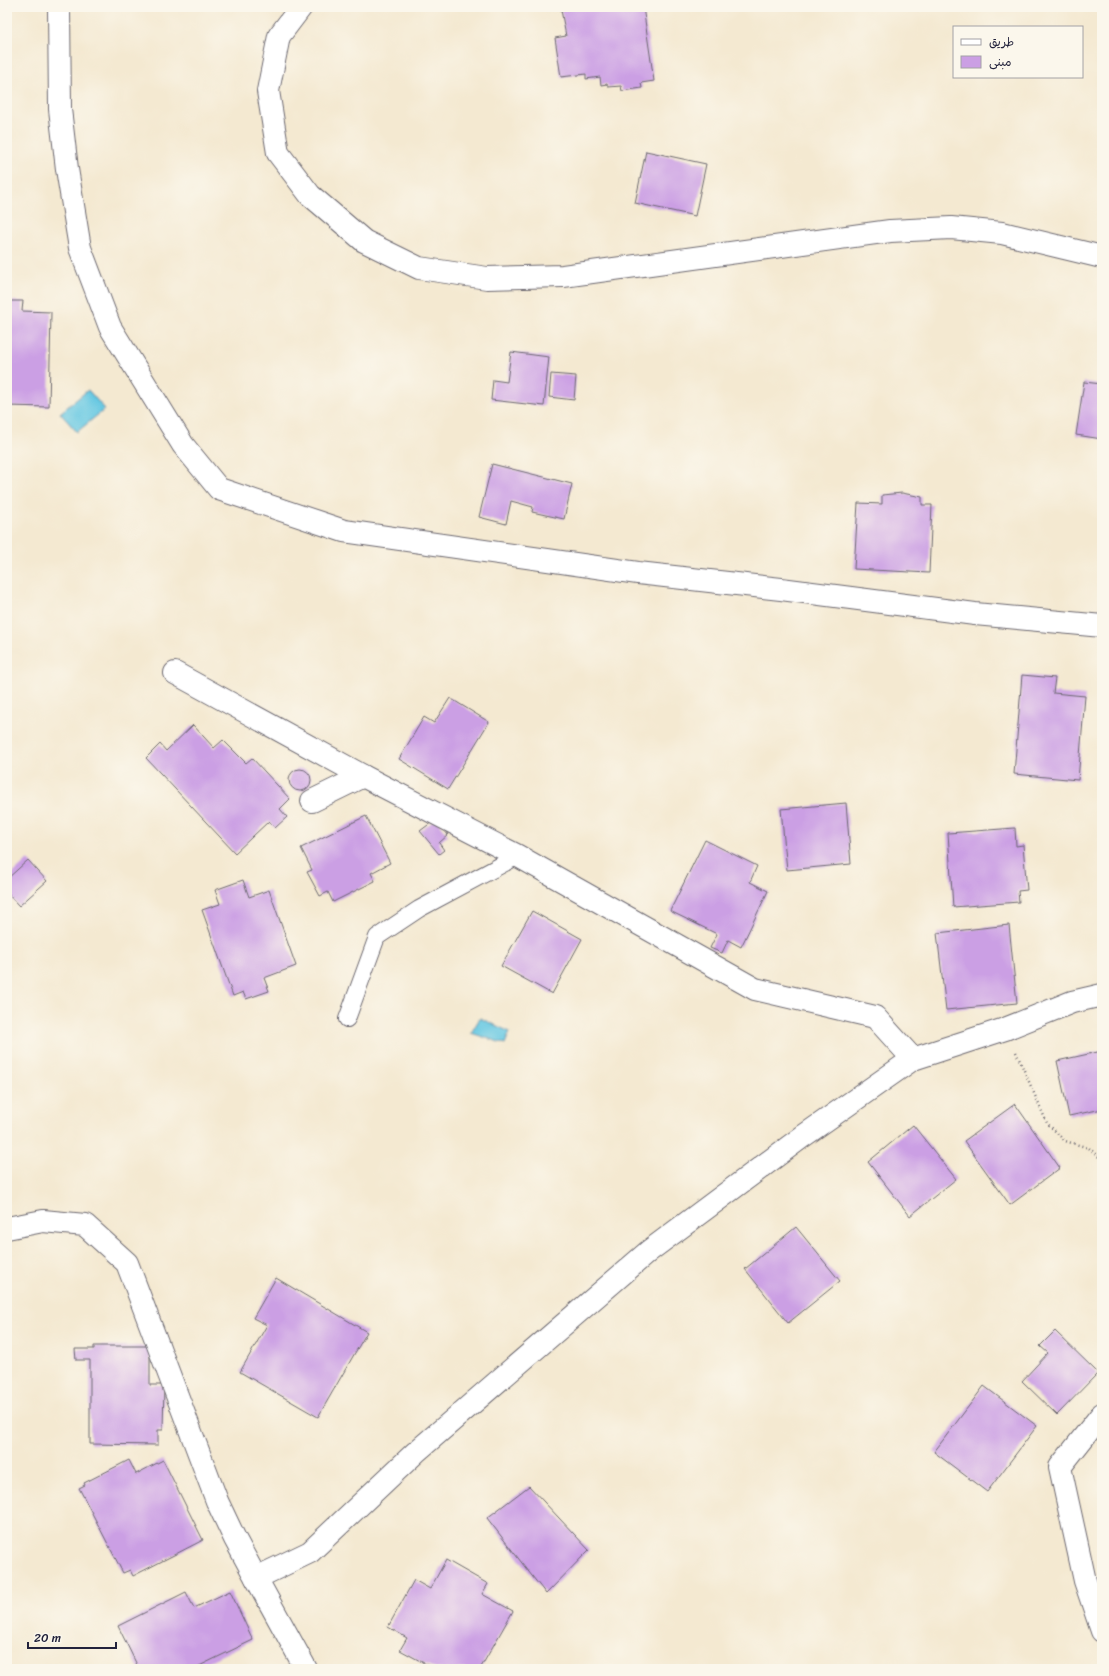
<svg xmlns="http://www.w3.org/2000/svg" width="1109" height="1676" font-family="Sriracha,'Playpen Sans Arabic',sans-serif">
<style>
.water{fill:#64c7e2;stroke:#43748e}
.building{fill:#cb9fe4}
.lines{fill:none;stroke-linecap:round;stroke-linejoin:round}
.service-casing{stroke:#6c6870;stroke-width:18}
.minor-casing{stroke:#6c6870;stroke-width:24}
.path{stroke:#6c6870;stroke-width:2.5;stroke-dasharray:1 3;stroke-linecap:butt}
.service{stroke:#fff;stroke-width:16}
.minor{stroke:#fff;stroke-width:22}
</style>
<rect width="100%" height="100%" fill="#fbf7ec"/>
<filter id="ink" filterUnits="userSpaceOnUse"><feTurbulence type="fractalNoise" baseFrequency=".025" numOctaves="2"/><feDisplacementMap in="SourceGraphic" scale="8" xChannelSelector="R" yChannelSelector="G"/><feConvolveMatrix kernelMatrix="1 2 1 2 8 2 1 2 1" color-interpolation-filters="sRGB"/></filter>
<filter id="wash" filterUnits="userSpaceOnUse"><feTurbulence type="fractalNoise" baseFrequency=".012" numOctaves="4" result="noise"/><feDisplacementMap in="SourceGraphic" scale="16" xChannelSelector="R" yChannelSelector="G"/><feGaussianBlur stdDeviation="0.9" result="paint"/><feColorMatrix in="noise" values="0 0 0 0 0 0 0 0 0 0 0 0 0 0 0 0 0 1.4 0 .05"/><feComposite in="paint" operator="in"/></filter>
<g filter="url(#wash)">
<rect width="100%" height="100%" fill="#f4e9d1"/>
<g class="water">
<path d="M88 390 105 409 77 432 60 413Z"/>
<path d="M480 1018 510 1032 505 1044 471 1033Z"/>
</g>
<g id="blocks">
<g class="building">
<path d="M583 7H643L654 81 641 83 642 88 622 91 621 86 608 87 607 84 601 85 600 77 586 79V74L561 77 555 38 566 36 561 10Z"/>
<path d="M646 151 706 164 695 216 635 203Z"/>
<path d="M7 301H23L22 311 51 312 49 407 7 406Z"/>
<path d="M511 352 549 357 544 406 491 400 493 380 507 382Z"/>
<path d="M551 374 576 376 574 400 549 397Z"/>
<path d="M1084 382 1102 384V439L1076 435Z"/>
<path d="M492 464 572 484 564 519 532 512 533 507 511 501 506 524 479 517Z"/>
<path d="M902 493 922 497V505H932L929 573 854 569 858 503 882 504V495Z"/>
<path d="M1022 675 1055 678 1053 693 1085 696 1078 780 1014 774Z"/>
<path d="M450 698 489 722 448 789 399 759 424 717 434 723Z"/>
<path d="M193 725 214 748 223 740 246 763 252 758 290 799 280 809 287 817 275 828 269 821 235 853 146 758 160 744 166 751Z"/>
<circle cx="300" cy="780" r="11"/>
<path d="M846 803 851 864 787 870 781 809Z"/>
<path d="M366 816 390 863 371 873 375 881 333 902 328 892 320 896 307 872 312 870 301 848Z"/>
<path d="M436 819 448 835 439 843 444 850 439 854 420 831Z"/>
<path d="M1015 828 1016 846 1023 845 1027 890 1018 891 1019 902 953 907 948 833Z"/>
<path d="M705 840 757 866 750 882 768 891 741 947 728 940 722 953 710 948 717 934 670 911Z"/>
<path d="M28 860 47 881 19 906 7 893V879Z"/>
<path d="M243 880 249 897 269 890 296 966 264 978 269 991 246 999 243 992 233 996 202 910 220 904 215 890Z"/>
<path d="M532 911 582 939 552 994 501 966Z"/>
<path d="M1009 925 1017 1003 946 1010 937 933Z"/>
<path d="M1102 1051V1109L1069 1116 1057 1061Z"/>
<path d="M1015 1104 1060 1168 1010 1205 964 1141Z"/>
<path d="M913 1125 956 1179 910 1216 868 1162Z"/>
<path d="M796 1227 840 1281 788 1323 745 1269Z"/>
<path d="M276 1278 367 1332 318 1417 240 1372 267 1325 253 1318Z"/>
<path d="M1055 1331 1098 1373 1057 1415 1022 1381 1048 1353 1040 1346Z"/>
<path d="M94 1346H150V1385H164L163 1430H158V1445L90 1444V1360H76L75 1349H94Z"/>
<path d="M984 1386 1037 1426 987 1492 934 1452Z"/>
<path d="M129 1460 136 1474 163 1460 203 1540 133 1576 130 1570 123 1573 79 1488 85 1485 84 1483Z"/>
<path d="M529 1486 589 1550 546 1594 487 1518Z"/>
<path d="M446 1560 488 1584 482 1594 513 1611 480 1669H435L400 1650 407 1638 388 1627 414 1580 430 1589Z"/>
<path d="M230 1591 253 1640 193 1669H139L118 1626 186 1592 194 1608Z"/>
</g>
</g>
</g>
<g filter="url(#ink)">
<use href="#blocks" fill-opacity="0" stroke="#6c6870" stroke-width="1"/>
<g class="lines">
<g class="service-casing">
<path id="service" d="M347 1019 377 937 419 909 518 856"/>
</g>
<g class="minor-casing">
<g id="minor">
<path d="M59 7 60 109 67 169 80 248 110 327 183 445 219 489 344 531 638 573 781 589 975 614 1102 626"/>
<path d="M301 7 279 36 268 91 278 153 310 195 364 241 419 268 487 278 563 276 890 231 951 228 1002 233 1102 257"/>
<path d="M175 673 363 776 518 856 755 989 875 1017 913 1059"/>
<path d="M312 801 363 776"/>
<path d="M7 1228 43 1221 85 1225 127 1263 217 1501 235 1539 256 1578 310 1552 416 1452 649 1251 802 1137 913 1059 1005 1029 1072 1002 1102 995"/>
<path d="M1102 1414 1060 1467 1085 1581 1102 1631"/>
<path d="M256 1578 306 1669"/>
</g>
</g>
<path class="path" d="M1016 1052 1047 1123 1065 1141 1089 1148 1102 1160"/>
<use href="#service" class="service"/>
<use href="#minor" class="minor"/>
</g>
</g>
<rect width="1109" height="1676" fill="none" stroke="#fbf7ec" stroke-width="24"/>
<rect x="953" y="26" width="130" height="52" fill="#fbf7ec" stroke="#a4a2a5"/>
<rect x="961" y="39" width="20" height="6" fill="#ffffff" stroke="#a4a2a5"/>
<text x="989" y="46" font-size="12" fill="#22223b">طريق</text>
<rect x="961" y="56" width="20" height="12" fill="#cb9fe4" stroke="#a4a2a5"/>
<text x="989" y="66" font-size="12" fill="#22223b">مبنى</text>
<path d="M28 1642v6h88v-6" fill="none" stroke="#22223b" stroke-width="2"/>
<text x="34" y="1642" font-size="12" fill="#22223b" stroke="#fbf7ec" stroke-width="3" paint-order="stroke">20 m</text>
</svg>
